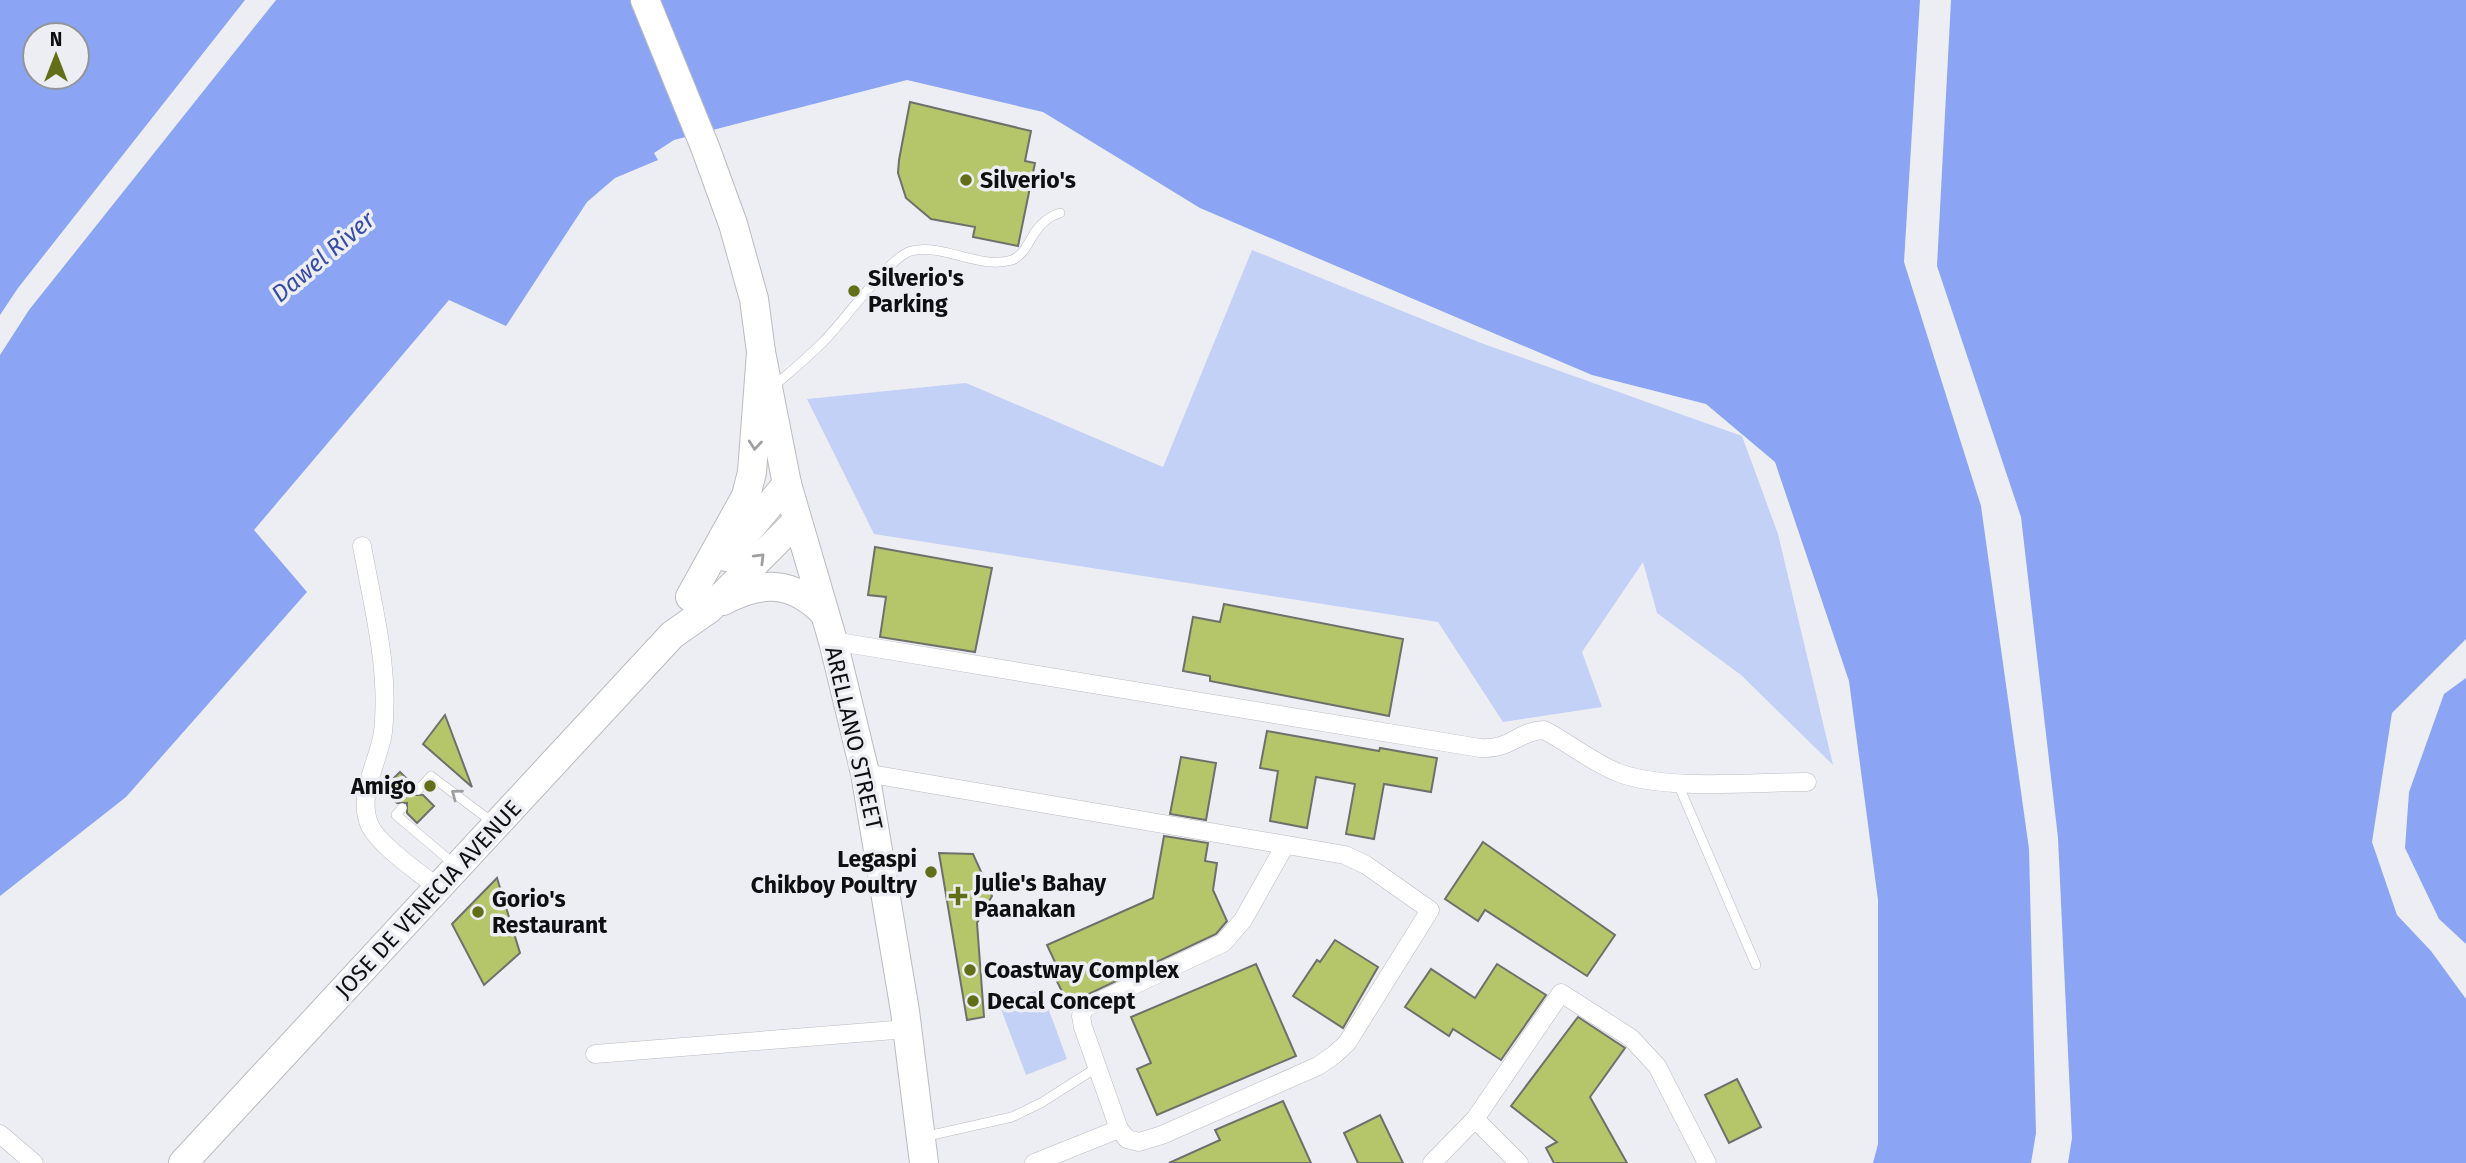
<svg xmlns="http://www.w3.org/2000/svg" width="2466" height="1163" font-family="'Fira Sans',sans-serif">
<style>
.green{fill:#c4d1f6}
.water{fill:#8ba4f3;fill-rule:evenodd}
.building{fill:#b4c56a;stroke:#6f706c;stroke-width:2}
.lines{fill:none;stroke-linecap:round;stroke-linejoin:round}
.service-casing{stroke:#babbc0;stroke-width:10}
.minor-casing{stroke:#babbc0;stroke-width:19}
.primary-casing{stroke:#babbc0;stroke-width:30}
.trunk-casing{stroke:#babbc0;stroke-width:30}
.service{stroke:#fff;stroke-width:9}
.minor{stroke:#fff;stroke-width:18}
.primary{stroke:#fff;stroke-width:28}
.trunk{stroke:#fff;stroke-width:28}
.oneway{stroke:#9f9f9f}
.poi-dot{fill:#626f18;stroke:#edeef3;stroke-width:2.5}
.labels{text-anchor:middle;stroke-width:7;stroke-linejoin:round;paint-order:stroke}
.poi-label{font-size:23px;font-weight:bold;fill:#0e0f10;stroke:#edeef3;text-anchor:start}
.street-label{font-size:23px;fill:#0e0f10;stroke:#edeef3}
.water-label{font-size:24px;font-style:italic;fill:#374ca7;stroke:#edeef3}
</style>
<rect width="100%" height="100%" fill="#edeef3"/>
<g class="green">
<path d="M1252 250 1481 343 1742 436 1778 534 1833 765 1741 675 1657 613 1643 562 1582 652 1602 707 1503 722 1438 622 874 534 807 399 966 383 1163 467Z"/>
<path d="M1041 989 1067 1059 1026 1075 999 1004Z"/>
</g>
<g class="water">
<path d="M0 0H245L18 288 0 315ZM35 35H77V77H35Z"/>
<path d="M276 0H1920L1904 262 1981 506 2029 849 2036 1133 2031 1163H1873L1878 1144V900L1849 681 1775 462 1706 404 1592 375 1200 208 1043 112 907 80 674 140 654 153 658 160 615 178 587 202 506 326 449 300 254 530 307 592 126 797 0 896V355L29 310Z"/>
<path d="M1951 0H2466V639L2392 713 2372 842 2397 915 2431 951 2466 999V1163H2068L2072 1138 2058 838 2021 517 1937 266Z"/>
<path d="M2466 678V944L2439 919 2405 848 2409 792 2444 694Z"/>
</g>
<g class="building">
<path d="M910 102 1031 131 1025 161 1035 163 1018 246 973 237 975 227 931 219 906 198 898 173 899 160Z"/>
<path d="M875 547 992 568 975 652 880 637 886 597 868 595Z"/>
<path d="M1224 604 1403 639 1389 716 1210 681V676L1183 671 1193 617 1220 622Z"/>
<path d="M445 715 472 787 423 744Z"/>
<path d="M1267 731 1379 751 1380 748 1437 758 1431 792 1384 784 1374 839 1346 834 1355 784 1316 777 1307 828 1270 821 1278 771 1260 768Z"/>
<path d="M1181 757 1216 763 1206 820 1170 814Z"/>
<path d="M400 772 413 785V795H423L434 806 417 823 407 813V803H397L383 789Z"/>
<path d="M1164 836 1208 843 1205 861 1217 863 1213 890 1227 921 1216 934 1080 998 1069 1006 1049 965 1055 962 1047 945 1153 898Z"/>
<path d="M1483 842 1615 935 1587 976 1485 910 1478 921 1445 899Z"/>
<path d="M939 853 973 854 992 896 977 923 984 1017 967 1020Z"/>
<path d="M497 878 520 953 484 985 452 924Z"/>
<path d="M1335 940 1378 967 1343 1028 1293 996 1317 960 1320 962Z"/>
<path d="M1256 964 1296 1056 1157 1115 1137 1069 1151 1063 1131 1017Z"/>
<path d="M1497 964 1546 995 1501 1060 1453 1029 1449 1036 1405 1007 1431 969 1475 998Z"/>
<path d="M1578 1017 1625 1048 1590 1097 1627 1163H1554L1546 1148 1557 1142 1511 1106Z"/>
<path d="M1737 1079 1761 1127 1729 1143 1705 1095Z"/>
<path d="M1283 1101 1311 1163H1169L1220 1140 1215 1130Z"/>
<path d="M1380 1115 1403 1163H1358L1344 1133Z"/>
</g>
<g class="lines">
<g class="service-casing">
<g id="service">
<path d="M774 386C790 372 807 358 822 343 842 324 889 257 911 251 944 243 979 270 1012 260 1031 253 1030 222 1060 213"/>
<path d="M1678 784 1756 965"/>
<path d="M418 790 431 776 495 824"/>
<path d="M402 808 396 815 454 864"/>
<path d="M923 1137 1012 1117 1041 1103 1096 1068"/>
</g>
</g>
<g class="minor-casing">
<g id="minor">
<path d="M362 546C373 607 390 670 383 732 379 762 356 795 370 826 380 846 420 873 438 888"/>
<path d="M833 641 1480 748C1511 750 1518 731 1544 730 1569 743 1593 763 1619 773 1669 791 1753 782 1807 782"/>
<path d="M865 773 1345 855 1366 865 1430 910 1347 1043 1334 1055 1318 1066 1162 1135 1139 1142 1127 1139 1119 1129 1034 1163"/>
<path d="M595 1054 907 1029"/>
<path d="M1475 1119 1519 1163"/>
<path d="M1119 1129 1083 1027 1081 1016 1085 1008 1223 943 1243 920 1284 847"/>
<path d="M0 1134 34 1163"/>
<path d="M1432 1163 1475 1119 1561 993 1631 1038 1657 1066 1707 1163"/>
</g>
</g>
<g class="primary-casing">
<path id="primary" d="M645 0 705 147 733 224 754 299 761 352 787 484"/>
</g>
<g class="trunk-casing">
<g id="trunk">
<path d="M787 484 833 641 865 773 905 1011 924 1163"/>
<path d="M726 557 787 484"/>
<path d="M690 597 746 496 752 472 761 352"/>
<path d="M723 601C763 580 793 581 824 613"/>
<path d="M183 1163 672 635 709 609 797 521"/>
</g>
</g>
<use href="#service" class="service"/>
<use href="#minor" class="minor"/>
<use href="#primary" class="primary"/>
<use href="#trunk" class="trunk"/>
</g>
<defs><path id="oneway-chevron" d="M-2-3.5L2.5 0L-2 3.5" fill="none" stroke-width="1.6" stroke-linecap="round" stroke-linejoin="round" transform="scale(1.75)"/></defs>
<g class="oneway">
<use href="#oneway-chevron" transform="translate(755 445) rotate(95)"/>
<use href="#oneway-chevron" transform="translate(760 558) rotate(-45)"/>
<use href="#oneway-chevron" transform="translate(456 794) rotate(-143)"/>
</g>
<g class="poi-dot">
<circle cx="966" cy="180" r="7"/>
<circle cx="854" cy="291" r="7"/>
<circle cx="430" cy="786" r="7"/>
<circle cx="931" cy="872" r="7"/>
<path d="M954.5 885.5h7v7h7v7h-7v7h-7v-7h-7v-7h7z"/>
<circle cx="478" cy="912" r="7"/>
<circle cx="970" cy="970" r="7"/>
<circle cx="973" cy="1001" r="7"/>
</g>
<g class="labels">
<g class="poi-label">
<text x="980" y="188">Silverio's</text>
<text x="868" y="286">Silverio's<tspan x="868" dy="26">Parking</tspan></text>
<text x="416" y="794" text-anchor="end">Amigo</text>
<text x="917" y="867" text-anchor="end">Legaspi<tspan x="917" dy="26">Chikboy Poultry</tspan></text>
<text x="974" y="891">Julie's Bahay<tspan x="974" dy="26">Paanakan</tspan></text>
<text x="492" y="907">Gorio's<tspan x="492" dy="26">Restaurant</tspan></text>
<text x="984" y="978">Coastway Complex</text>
<text x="987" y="1009">Decal Concept</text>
</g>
<g class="street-label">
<text transform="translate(854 738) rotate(77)" y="8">ARELLANO STREET</text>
<text transform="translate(428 899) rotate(-47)" y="8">JOSE DE VENECIA AVENUE</text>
</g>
<g class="water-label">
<text transform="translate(323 257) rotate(-40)" y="8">Dawel River</text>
</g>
</g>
<g transform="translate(56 56)"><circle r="33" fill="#edeef3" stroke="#949598" stroke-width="2"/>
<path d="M0-5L12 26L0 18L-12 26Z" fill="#626f18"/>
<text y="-10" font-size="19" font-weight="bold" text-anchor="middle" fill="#0e0f10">N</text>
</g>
</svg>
